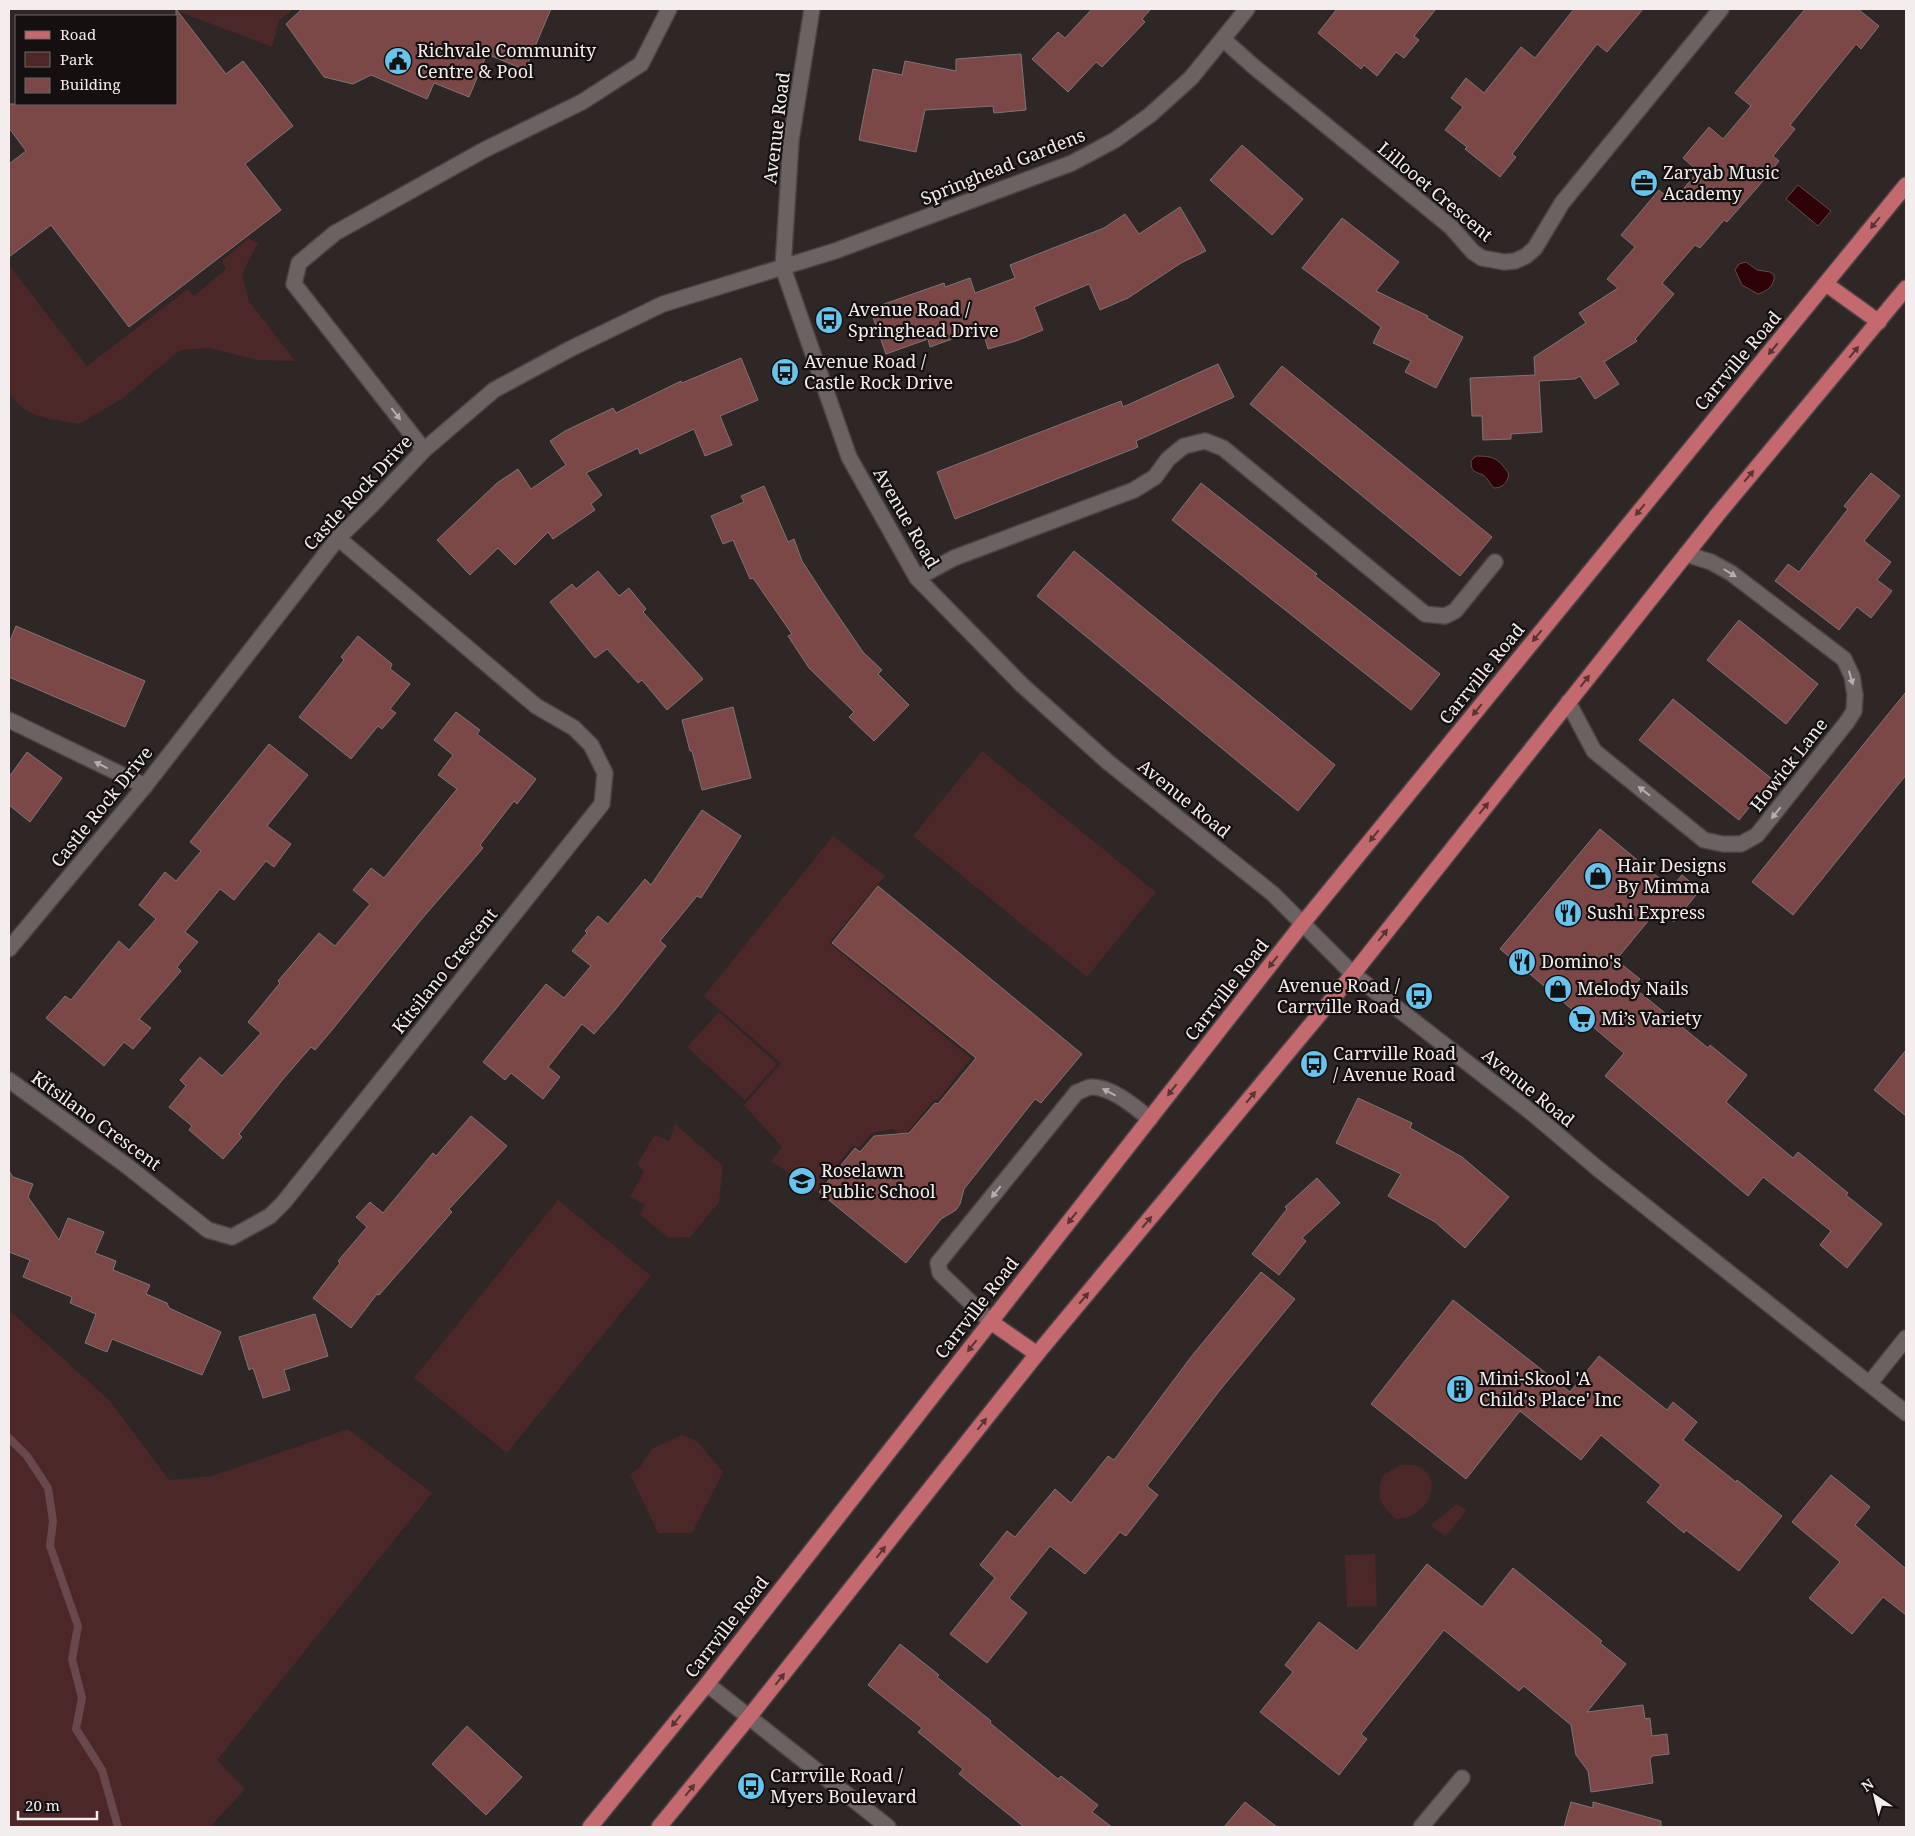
<svg xmlns="http://www.w3.org/2000/svg" width="1915" height="1836" font-family="'Noto Serif',serif">
<style>
.green{fill:#4c2727}
.water{fill:#2d0106;stroke:#68484b}
.lines{fill:none;stroke-linecap:round;stroke-linejoin:round}
.stream{stroke:#68484b;stroke-width:8}
.building{fill:#7c4747;stroke:#7e7474}
.minor-casing{stroke:#4c4444;stroke-width:18}
.major-casing{stroke:#4c4444;stroke-width:18}
.minor{stroke:#6c6262;stroke-width:15}
.major{stroke:#c4696d;stroke-width:15}
.oneway{fill:#5a3435}
.oneway2{fill:#b6aeae}
.labels{text-anchor:middle;stroke-width:4.5;stroke-linejoin:round;paint-order:stroke}
.poi-label{font-size:18px;fill:#f3eded;stroke:#141010;text-anchor:start}
.street-label{font-size:18px;fill:#f3eded;stroke:#141010}
</style>
<rect width="100%" height="100%" fill="#2f2626"/>
<g class="green">
<path d="M172 9H294L279 20 272 47Z"/>
<path d="M248 238 258 243 242 274 249 301 295 361 257 360 209 348 180 350 123 398 79 424C49 418 28 419 9 394V265L87 366 188 289 194 296 226 269 222 261Z"/>
<path d="M982 751 1156 892 1087 977 913 836Z"/>
<path d="M833 836 885 876 829 943 971 1058 938 1100H934L903 1137 893 1129 872 1133 859 1148 853 1145 816 1192 771 1161 782 1147 744 1105 781 1063 704 996Z"/>
<path d="M719 1012 777 1064 745 1100 687 1047Z"/>
<path d="M675 1124 723 1166 719 1202 690 1237 669 1238 640 1215 645 1205 630 1196 644 1172 637 1164 655 1135 669 1141Z"/>
<path d="M558 1200 651 1276 507 1453 414 1378Z"/>
<path d="M9 1310 109 1400 169 1480 212 1476 348 1429 432 1493 217 1760 245 1789 210 1827H9Z"/>
<path d="M682 1435 697 1441 723 1472 692 1533H658L630 1474 639 1468 652 1449Z"/>
<path d="M1400 1465C1406 1465 1415 1464 1420 1467 1441 1479 1431 1507 1411 1516 1407 1518 1401 1518 1396 1519 1379 1504 1377 1498 1382 1476Z"/>
<path d="M1457 1504 1467 1510 1446 1536 1433 1528 1432 1524Z"/>
<path d="M1375 1554 1377 1606 1347 1607 1345 1555Z"/>
</g>
<g class="water">
<path d="M1798 185 1831 211 1818 226 1786 199Z"/>
<path d="M1746 262 1757 270 1770 272 1774 275C1775 286 1767 291 1758 294L1742 285 1735 270 1739 264Z"/>
<path d="M1476 456C1494 456 1499 459 1509 474 1507 483 1503 488 1494 488 1490 484 1487 477 1483 475 1475 471 1471 473 1471 461Z"/>
</g>
<g class="lines">
<path class="stream" d="M9 1438 27 1456 48 1488 53 1521 50 1546 78 1626 72 1659 82 1698 76 1729 102 1770 118 1827"/>
</g>
<g class="building">
<path d="M176 9 226 74 243 61 293 126 245 164 281 210 129 327 51 225 9 257V164L26 151 9 128V104H176Z"/>
<path d="M302 9H551L525 70 487 54 469 97 434 83 427 99 371 75 353 84 324 77 286 24Z"/>
<path d="M1092 9H1151L1142 19 1145 22 1102 67 1096 62 1068 92 1032 59 1058 32 1065 38Z"/>
<path d="M1337 9H1436L1414 36 1419 40 1404 58 1396 52 1377 76 1364 65 1361 69 1318 33Z"/>
<path d="M1574 9H1643L1607 52 1597 44 1512 154 1516 157 1500 177 1465 149 1467 147 1445 130 1463 107 1451 98 1466 78 1484 93 1521 47 1535 58Z"/>
<path d="M1805 9H1858L1879 26 1861 49 1856 44 1790 125 1795 129 1773 156 1779 161 1763 181 1727 222 1724 220 1700 248 1695 245 1662 283 1674 294 1635 339 1637 341 1604 362 1619 384 1595 399 1580 376 1575 379 1539 381 1542 432 1511 434V439L1483 440 1482 416H1472L1470 378 1535 375 1534 357 1586 323 1579 313 1618 288 1607 279 1635 247 1621 235 1659 190 1673 202 1698 171 1683 158 1709 127 1723 139 1751 106 1735 93Z"/>
<path d="M1021 54 1026 110 994 113 993 106 925 110 916 152 859 140 873 69 902 75 905 61 956 71V59Z"/>
<path d="M1242 145 1303 199 1272 235 1210 180Z"/>
<path d="M1180 207 1206 251 1181 263 1128 298 1100 310 1089 284 1034 307 1043 330 1016 341 988 349 982 328 930 347 928 339 886 354 870 309 944 283 945 287 970 278 975 293 1015 278 1010 265 1104 228 1125 214 1139 234Z"/>
<path d="M1342 218 1399 262 1376 291 1428 316 1427 318 1463 337 1436 388 1405 372 1411 361 1373 343 1381 327 1302 268Z"/>
<path d="M741 358 758 400 720 416 732 445 705 456 694 429 640 454 638 448 586 473 602 495 591 504 595 510 553 539 548 532 515 565 498 548 470 575 437 540 497 483 518 469 531 489 566 465 550 441 565 431 613 408 616 413 681 381 682 383Z"/>
<path d="M1218 364 1234 397 1136 441 1138 447 955 519 937 472 1121 401 1123 407Z"/>
<path d="M1282 366 1492 537 1460 576 1250 404Z"/>
<path d="M1871 473 1900 496 1864 541 1891 562 1877 580 1892 591 1871 618 1857 607 1839 630 1775 581 1788 564 1799 572 1848 509 1844 506Z"/>
<path d="M1201 483 1317 574 1315 576 1440 674 1411 710 1172 520Z"/>
<path d="M764 486 788 542 794 539 802 561 826 598 863 652 882 670 878 674 909 705 874 741 849 717 854 712 809 668 788 636 792 634 753 578 750 579 733 540 723 544 711 516 744 502 741 496Z"/>
<path d="M1074 551 1335 765 1298 811 1037 596Z"/>
<path d="M598 571 619 596 629 588 646 609 643 612 703 679 667 710 642 680 638 683 607 649 595 658 550 602 572 584 576 589Z"/>
<path d="M1739 620 1818 684 1786 724 1707 660Z"/>
<path d="M16 626 145 681 125 727 9 677V643Z"/>
<path d="M358 636 392 664 390 669 410 684 390 709 396 713 382 729 378 726 351 759 299 717 344 660 341 657Z"/>
<path d="M1906 692V775L1793 915 1752 882Z"/>
<path d="M1673 699 1772 779 1739 820 1639 740Z"/>
<path d="M733 707 751 778 702 790 692 751H690L682 720Z"/>
<path d="M456 712 480 730 477 734 536 779 517 804 514 801 480 845 483 848 420 921 332 1030 315 1050 311 1047 284 1078 239 1134 242 1137 223 1159 189 1130 192 1126 169 1107 186 1086 180 1080 200 1057 222 1076 261 1033 248 1022 280 983 278 981 319 933 335 946 370 904 353 890 371 868 384 878 457 789 438 775 453 755 434 740Z"/>
<path d="M269 744 308 775 267 826 291 844 274 867 266 861 234 900 220 889 185 932 198 942 177 967 181 971 139 1019 151 1028 133 1049 124 1042 104 1066 46 1018 65 996 71 1000 119 941 129 950 156 919 139 905 165 872 176 881 201 851 190 842Z"/>
<path d="M27 752 62 778 30 822 9 805V777Z"/>
<path d="M702 810 741 836 701 898 697 896 660 941 666 946 615 1010 594 1034 582 1024 548 1067 560 1077 543 1099 511 1073 505 1080 483 1062 546 984 564 998 591 966 572 951 587 933 585 931 598 916 608 924 645 879 651 885Z"/>
<path d="M1600 829 1671 888 1682 875 1700 890 1674 922 1658 909 1616 960 1640 979 1633 987 1708 1048 1710 1045 1747 1075 1726 1102 1793 1158 1798 1152 1848 1193 1846 1195 1882 1224 1847 1268 1820 1245 1831 1231 1763 1177 1748 1196 1605 1076 1624 1053 1500 949Z"/>
<path d="M878 886 1082 1054 1041 1103 1035 1099 964 1189 960 1204 956 1210 941 1219 906 1263 819 1192 855 1148 860 1152 874 1136 909 1133 935 1103 938 1104 976 1058 832 943Z"/>
<path d="M1906 1050V1116L1874 1090Z"/>
<path d="M1358 1098 1412 1123 1410 1128 1462 1157 1509 1197 1465 1248 1435 1222 1388 1196 1401 1174 1336 1143Z"/>
<path d="M471 1116 507 1146 449 1209 452 1212 379 1295 377 1294 351 1328 313 1298 340 1263 338 1261 367 1227 356 1217 370 1202 383 1213 433 1153 436 1156Z"/>
<path d="M9 1171 13 1177 33 1184 28 1197 59 1240 68 1218 104 1232 95 1253 116 1261 113 1270 150 1285 146 1294 167 1303 169 1308 221 1332 202 1375 112 1339 107 1352 85 1343 96 1314 70 1303 72 1297 23 1277 30 1260 9 1252Z"/>
<path d="M1317 1178 1340 1203 1302 1238 1306 1241 1279 1275 1252 1254 1287 1209 1285 1207Z"/>
<path d="M1261 1272 1295 1299 1220 1390 1147 1486 1158 1495 1126 1536 1120 1532 1085 1574 1050 1546 1009 1598 1027 1613 987 1663 950 1634 995 1578 980 1565 1007 1531 1015 1537 1055 1489 1071 1503 1108 1456 1114 1460 1191 1357Z"/>
<path d="M1453 1300 1570 1392 1599 1356 1667 1410 1673 1402 1697 1422 1683 1440 1736 1482 1737 1480 1782 1516 1739 1571 1686 1530 1684 1533 1647 1502 1661 1485 1601 1435 1581 1460 1520 1411 1466 1479 1371 1404Z"/>
<path d="M315 1314 328 1356 284 1370 290 1390 263 1398 253 1368 249 1370 239 1337Z"/>
<path d="M1831 1475 1870 1507 1855 1525 1906 1569V1615L1883 1597 1852 1634 1809 1598 1840 1562 1792 1522Z"/>
<path d="M1427 1564 1482 1607 1513 1568 1602 1641 1600 1643 1626 1664 1587 1712 1643 1705 1645 1719 1650 1718 1652 1736 1667 1734 1669 1754 1652 1756 1650 1759 1653 1783 1591 1792 1588 1771 1576 1755 1571 1725 1524 1686 1519 1691 1444 1630 1361 1734 1367 1739 1339 1775 1260 1712 1293 1672 1285 1665 1319 1622 1357 1651Z"/>
<path d="M900 1644 939 1675 937 1677 991 1721 990 1723 1058 1779 1061 1776 1098 1805 1092 1812 1112 1827H1024L959 1774 963 1769 918 1732 922 1728 868 1685Z"/>
<path d="M467 1726 522 1777 486 1815 432 1764Z"/>
<path d="M1245 1802 1277 1827H1224Z"/>
<path d="M1571 1802 1593 1808V1802L1661 1821V1827H1564Z"/>
</g>
<g class="lines">
<g class="minor-casing">
<g id="minor">
<path d="M812 9 791 140 783 268 849 457 917 578 1022 685 1109 763 1273 894 1353 974 1532 1113 1597 1168 1906 1413"/>
<path d="M1223 39 1253 66 1451 227 1473 252 1482 258 1504 262 1515 261 1526 256 1535 248 1562 203 1721 9"/>
<path d="M424 450 294 284 299 263 335 233 484 150 582 102 641 64 669 9"/>
<path d="M917 578 954 558 1134 490 1155 477 1168 459 1184 446 1205 441 1223 448 1425 614 1445 616 1455 611 1495 562"/>
<path d="M1568 702 1594 751 1704 840 1723 844H1741L1757 835 1847 722 1854 711 1855 695 1852 676 1844 659 1731 573 1711 562 1686 554"/>
<path d="M9 720 145 786"/>
<path d="M9 949 145 786 338 538 372 505 424 450 494 390 570 349 663 304 835 251 1072 163 1115 140 1150 115 1191 78 1247 9"/>
<path d="M9 1080 127 1166 208 1230 232 1237 270 1216 284 1202 602 804 605 773 591 745 574 728 536 706 338 538"/>
<path d="M991 1322 940 1273 938 1263 1077 1092C1082 1091 1087 1087 1092 1087 1112 1087 1135 1107 1150 1119"/>
<path d="M1870 1383 1906 1338"/>
<path d="M707 1684 888 1827"/>
<path d="M1421 1827 1462 1778"/>
</g>
</g>
<g class="major-casing">
<g id="major">
<path d="M1826 284 1879 322"/>
<path d="M991 1322 1037 1354"/>
<path d="M590 1827 707 1684 1303 923 1906 185"/>
<path d="M659 1827 749 1717 1037 1354 1353 974 1718 514 1906 288"/>
</g>
</g>
<use href="#minor" class="minor"/>
<use href="#major" class="major"/>
</g>
<defs><path id="oneway-solid" d="M-6-.8H1V-3.2L6.5 0L1 3.2V.8H-6Z" transform="scale(1.25)"/></defs>
<g class="oneway">
<use href="#oneway-solid" transform="translate(1875 223) rotate(129)"/>
<use href="#oneway-solid" transform="translate(1773 349) rotate(130)"/>
<use href="#oneway-solid" transform="translate(1854 352) rotate(-50)"/>
<use href="#oneway-solid" transform="translate(1749 476) rotate(-50)"/>
<use href="#oneway-solid" transform="translate(1640 510) rotate(129)"/>
<use href="#oneway-solid" transform="translate(1537 636) rotate(129)"/>
<use href="#oneway-solid" transform="translate(1585 681) rotate(-52)"/>
<use href="#oneway-solid" transform="translate(1477 710) rotate(129)"/>
<use href="#oneway-solid" transform="translate(1484 808) rotate(-51)"/>
<use href="#oneway-solid" transform="translate(1374 836) rotate(129)"/>
<use href="#oneway-solid" transform="translate(1383 935) rotate(-52)"/>
<use href="#oneway-solid" transform="translate(1273 962) rotate(128)"/>
<use href="#oneway-solid" transform="translate(1172 1090) rotate(128)"/>
<use href="#oneway-solid" transform="translate(1251 1097) rotate(-50)"/>
<use href="#oneway-solid" transform="translate(1072 1218) rotate(128)"/>
<use href="#oneway-solid" transform="translate(1147 1222) rotate(-50)"/>
<use href="#oneway-solid" transform="translate(1084 1298) rotate(-50)"/>
<use href="#oneway-solid" transform="translate(972 1346) rotate(128)"/>
<use href="#oneway-solid" transform="translate(982 1424) rotate(-52)"/>
<use href="#oneway-solid" transform="translate(881 1552) rotate(-52)"/>
<use href="#oneway-solid" transform="translate(780 1679) rotate(-52)"/>
<use href="#oneway-solid" transform="translate(676 1721) rotate(129)"/>
<use href="#oneway-solid" transform="translate(690 1790) rotate(-51)"/>
</g>
<g class="oneway2">
<use href="#oneway-solid" transform="translate(396 414) rotate(52)"/>
<use href="#oneway-solid" transform="translate(1730 573) rotate(32)"/>
<use href="#oneway-solid" transform="translate(1851 678) rotate(74)"/>
<use href="#oneway-solid" transform="translate(101 765) rotate(-154)"/>
<use href="#oneway-solid" transform="translate(1644 791) rotate(-142)"/>
<use href="#oneway-solid" transform="translate(1776 813) rotate(129)"/>
<use href="#oneway-solid" transform="translate(1109 1092) rotate(-152)"/>
<use href="#oneway-solid" transform="translate(996 1192) rotate(129)"/>
</g>
<defs>
<g id="civic-disc" transform="scale(1.4375)"><circle r="9.5" fill="#67c4ef" stroke="#141010"/><path d="M-.6-6.5H3V-4.5H.6V-3L4-1V1h2V6H-6V1h2V-1L-.6-3ZM-1.2 2.5V6h2.4V2.5Z" fill="#111"/></g>
<g id="office-disc" transform="scale(1.4375)"><circle r="9.5" fill="#67c4ef" stroke="#141010"/><path d="M-6-3h4V-5.5h4V-3h4V5H-6ZM-1-4.5V-3h2v-1.5ZM-6 0V1H6V0Z" fill="#111"/></g>
<g id="bus-disc" transform="scale(1.4375)"><circle r="9.5" fill="#67c4ef" stroke="#141010"/><path d="M-5-6H5V4H4V6H2V4H-2V6H-4V4H-5ZM-3.5-4V0h7V-4ZM-3.5 1.2v1.5H-2V1.2ZM2 1.2v1.5H3.5V1.2Z" fill="#111"/></g>
<g id="shop-disc" transform="scale(1.4375)"><circle r="9.5" fill="#67c4ef" stroke="#141010"/><path d="M-5-2.5h2.3a2.7 3.5 0 0 1 5.4 0H5L5.5 6h-11ZM-1.5-2.5h3a1.5 2.3 0 0 0-3 0Z" fill="#111"/></g>
<g id="restaurant-disc" transform="scale(1.4375)"><circle r="9.5" fill="#67c4ef" stroke="#141010"/><path d="M-5-6h1v4h1v-4h1v4h1v-4h1v5L-1.5 .5V6h-2V.5L-5-1ZM5-6V6H3V1.5H1.5Q1.5-4 5-6Z" fill="#111"/></g>
<g id="supermarket-disc" transform="scale(1.4375)"><circle r="9.5" fill="#67c4ef" stroke="#141010"/><path d="M-6-5.5h2.5l.6 2H6L4.5 2H-2.5L-4.4-4H-6ZM-1.5 3.2a1.3 1.3 0 1 0 .1 0ZM3 3.2a1.3 1.3 0 1 0 .1 0Z" fill="#111"/></g>
<g id="school-disc" transform="scale(1.4375)"><circle r="9.5" fill="#67c4ef" stroke="#141010"/><path d="M0-5L7-2L0 1L-7-2ZM-4 1L0 2.5L4 1V4Q0 6-4 4Z" fill="#111"/></g>
<g id="building-disc" transform="scale(1.4375)"><circle r="9.5" fill="#67c4ef" stroke="#141010"/><path d="M-4-6H4V6H1V3H-1V6H-4ZM-2.5-4.3h1.7v1.8h-1.7ZM.8-4.3h1.7v1.8H.8ZM-2.5-1h1.7V.8h-1.7ZM.8-1h1.7V.8H.8Z" fill="#111"/></g>
</defs>
<g fill-rule="evenodd">
<use href="#civic-disc" x="398" y="61"/>
<use href="#office-disc" x="1644" y="183"/>
<use href="#bus-disc" x="829" y="320"/>
<use href="#bus-disc" x="785" y="372"/>
<use href="#shop-disc" x="1598" y="876"/>
<use href="#restaurant-disc" x="1568" y="913"/>
<use href="#restaurant-disc" x="1522" y="962"/>
<use href="#shop-disc" x="1558" y="989"/>
<use href="#bus-disc" x="1419" y="996"/>
<use href="#supermarket-disc" x="1582" y="1019"/>
<use href="#bus-disc" x="1314" y="1064"/>
<use href="#school-disc" x="802" y="1181"/>
<use href="#building-disc" x="1460" y="1389"/>
<use href="#bus-disc" x="751" y="1786"/>
</g>
<g class="labels">
<g class="poi-label">
<text x="417" y="57">Richvale Community<tspan x="417" dy="21">Centre &amp; Pool</tspan></text>
<text x="1663" y="179">Zaryab Music<tspan x="1663" dy="21">Academy</tspan></text>
<text x="848" y="316">Avenue Road /<tspan x="848" dy="21">Springhead Drive</tspan></text>
<text x="804" y="368">Avenue Road /<tspan x="804" dy="21">Castle Rock Drive</tspan></text>
<text x="1617" y="872">Hair Designs<tspan x="1617" dy="21">By Mimma</tspan></text>
<text x="1587" y="919">Sushi Express</text>
<text x="1541" y="968">Domino's</text>
<text x="1400" y="992" text-anchor="end">Avenue Road /<tspan x="1400" dy="21">Carrville Road</tspan></text>
<text x="1577" y="995">Melody Nails</text>
<text x="1601" y="1025">Mi’s Variety</text>
<text x="1333" y="1060">Carrville Road<tspan x="1333" dy="21">/ Avenue Road</tspan></text>
<text x="821" y="1177">Roselawn<tspan x="821" dy="21">Public School</tspan></text>
<text x="1479" y="1385">Mini-Skool 'A<tspan x="1479" dy="21">Child's Place' Inc</tspan></text>
<text x="770" y="1782">Carrville Road /<tspan x="770" dy="21">Myers Boulevard</tspan></text>
</g>
<g class="street-label">
<text transform="translate(777 128) rotate(-83)" y="6">Avenue Road</text>
<text transform="translate(1003 167) rotate(-22)" y="6">Springhead Gardens</text>
<text transform="translate(1435 192) rotate(40)" y="6">Lillooet Crescent</text>
<text transform="translate(1738 361) rotate(-50)" y="6">Carrville Road</text>
<text transform="translate(358 493) rotate(-47)" y="6">Castle Rock Drive</text>
<text transform="translate(906 518) rotate(60)" y="6">Avenue Road</text>
<text transform="translate(1482 674) rotate(-51)" y="6">Carrville Road</text>
<text transform="translate(1789 765) rotate(-52)" y="6">Howick Lane</text>
<text transform="translate(1184 799) rotate(39)" y="6">Avenue Road</text>
<text transform="translate(102 807) rotate(-51)" y="6">Castle Rock Drive</text>
<text transform="translate(445 971) rotate(-51)" y="6">Kitsilano Crescent</text>
<text transform="translate(1227 990) rotate(-52)" y="6">Carrville Road</text>
<text transform="translate(1528 1088) rotate(39)" y="6">Avenue Road</text>
<text transform="translate(96 1121) rotate(36)" y="6">Kitsilano Crescent</text>
<text transform="translate(977 1308) rotate(-52)" y="6">Carrville Road</text>
<text transform="translate(727 1627) rotate(-52)" y="6">Carrville Road</text>
</g>
</g>
<rect width="1915" height="1836" fill="none" stroke="#f3eded" stroke-width="20"/>
<rect x="15" y="15" width="162" height="90" fill="#141010" stroke="#6d6868"/>
<rect x="25" y="31" width="25" height="8" fill="#c4696d" stroke="#6d6868"/>
<text x="60" y="40" font-size="15" fill="#f3eded">Road</text>
<rect x="25" y="52" width="25" height="15" fill="#4c2727" stroke="#6d6868"/>
<text x="60" y="65" font-size="15" fill="#f3eded">Park</text>
<rect x="25" y="78" width="25" height="15" fill="#7c4747" stroke="#6d6868"/>
<text x="60" y="90" font-size="15" fill="#f3eded">Building</text>
<g transform="translate(1875 1796) rotate(325)" stroke="#141010" stroke-width="4" paint-order="stroke">
<path d="M0-4L9 19L0 12L-9 19Z" fill="#f3eded"/>
<text y="-8" font-size="14" font-weight="bold" text-anchor="middle" fill="#f3eded">N</text>
</g>
<path d="M18 1811v8h79v-8" fill="none" stroke="#f3eded" stroke-width="2.5"/>
<text x="25" y="1811" font-size="15" fill="#f3eded" stroke="#141010" stroke-width="4" paint-order="stroke">20 m</text>
</svg>
